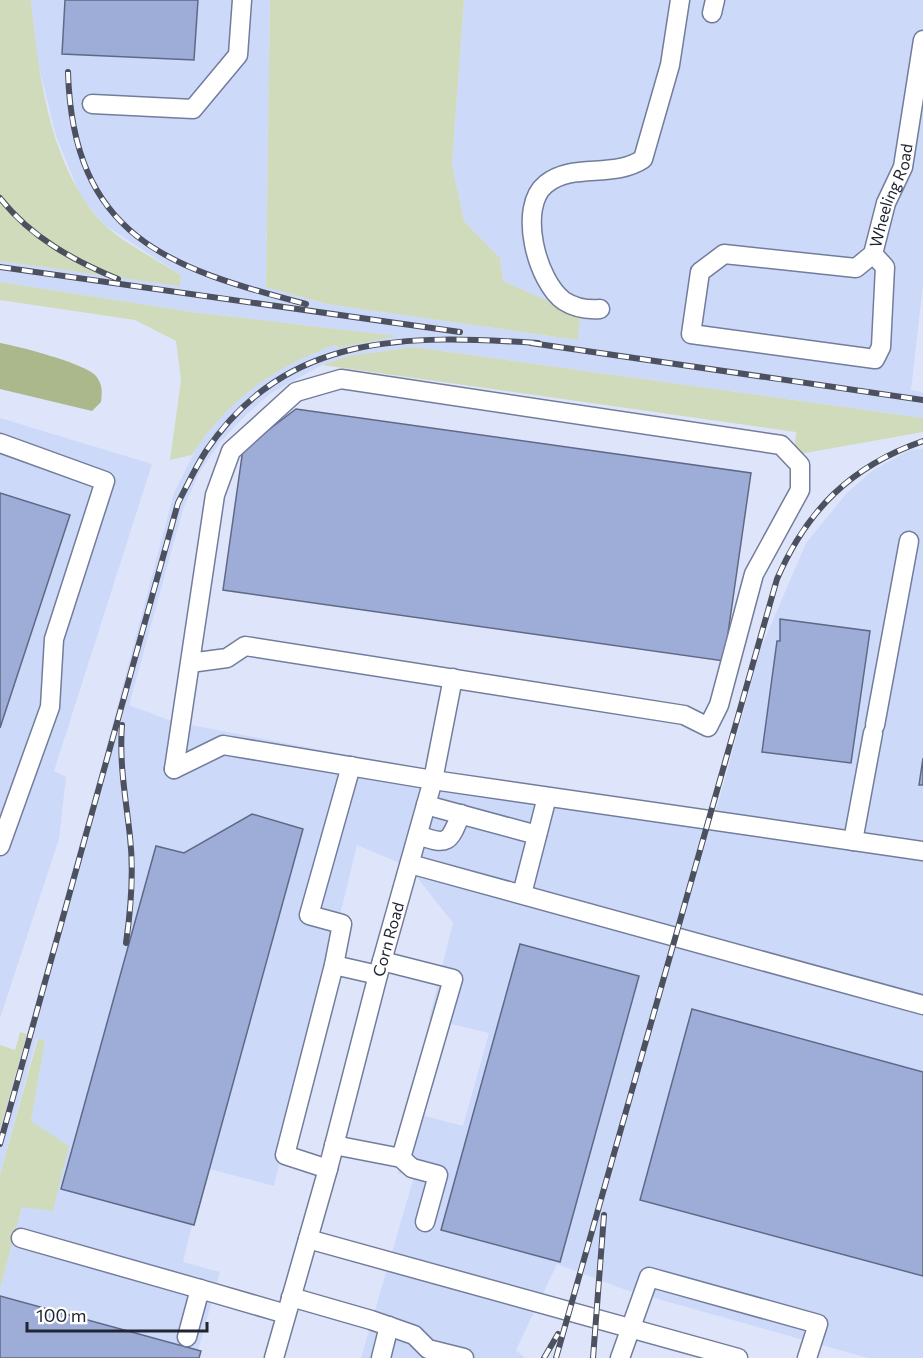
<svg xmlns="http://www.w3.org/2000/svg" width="923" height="1358" font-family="Commissioner,sans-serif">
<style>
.built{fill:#cdd9f9}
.green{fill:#d0dbbb}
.water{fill:#aab88c}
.building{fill:#9eadd7;stroke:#5f6987;stroke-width:1.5}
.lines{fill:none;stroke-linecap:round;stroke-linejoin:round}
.minor-casing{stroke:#727d9b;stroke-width:21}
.minor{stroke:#fff;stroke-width:18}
.rail-casing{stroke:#4c5160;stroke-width:6}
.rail{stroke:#fff;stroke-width:4;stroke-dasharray:11;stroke-linecap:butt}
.labels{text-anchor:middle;stroke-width:4.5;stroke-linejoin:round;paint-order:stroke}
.street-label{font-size:16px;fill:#202532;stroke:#fff}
</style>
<rect width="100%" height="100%" fill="#dee5fa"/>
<g class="built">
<path d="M31 0H270L266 287 327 304 578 340 580 315 503 281 500 258 464 221 452 164 464 0H923V285L911 390 923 392V418L413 347 348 356 322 365 271 393 247 414 221 441 199 473 183 509 129 705 171 721 455 776 716 811 761 648 806 543 846 494 873 470 910 450 923 449V1358H868L626 1290 557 1264 516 1350 525 1358H361L414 1177 398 1173 414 1113 463 1126 489 1033 429 1019 453 923 409 867 357 845 274 1186 206 1168 183 1262 220 1272 196 1358H0V1289L22 1207 31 1121 45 1041 37 1038 0 1175V1130L101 768 174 493 198 445 217 421 243 394 281 367 307 355 335 345 338 348 394 336 192 312 0 282V261L180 285 181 275 106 226 81 197 56 136 38 63Z"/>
<path d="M0 418 152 464 54 771 66 777 59 839 0 1018Z"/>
</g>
<g class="green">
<path d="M0 0H31C39 75 49 167 104 224 120 241 159 261 181 275L180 286 0 261Z"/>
<path d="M270 0H464L452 164 464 221 500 258 503 281 580 315 578 340 327 304 266 287Z"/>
<path d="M0 282 192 312 397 336 338 348 335 345C275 366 226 401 192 455L170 460 181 380 176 341 135 320 0 300Z"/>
<path d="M413 347 923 418V432L794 455 796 432 322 365 348 356Z"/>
<path d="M20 1032 27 1034 0 1130V1045L15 1050Z"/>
<path d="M38 1038 45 1041 31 1121 69 1146 53 1211 22 1207 0 1289V1175Z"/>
</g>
<path class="water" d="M0 343C18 346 87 364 96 376 103 385 102 392 101 402L92 411 0 389Z"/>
<g class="building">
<path d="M65 0H198L194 60 62 54Z"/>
<path d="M296 409 751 473 724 661 223 590 243 449Z"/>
<path d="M0 493 70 515 0 728Z"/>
<path d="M780 619 870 631 851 763 762 752 777 641H780Z"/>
<path d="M923 758V785H919Z"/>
<path d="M252 814 303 829 194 1225 61 1189 156 846 184 853Z"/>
<path d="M520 944 639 976 560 1262 441 1230Z"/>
<path d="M692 1009 923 1072V1276L640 1200Z"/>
<path d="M0 1296 201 1351 199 1358H0Z"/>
</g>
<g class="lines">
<g class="minor-casing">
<g id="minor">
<path d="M712 13 715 0"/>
<path d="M92 104 193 109 238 55 242 0"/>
<path id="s1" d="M873 254 856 268 724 254 700 272 691 334 875 359 881 347 885 267 873 254 886 203 903 167 923 40"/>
<path d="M600 309C587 310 575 308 564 301 537 282 517 207 546 184 573 162 613 179 643 159L670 65 680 0"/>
<path d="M0 443 105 481 54 639 50 707 0 846"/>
<path d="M875 725 909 541"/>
<path d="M174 769 215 495 231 451 296 392 341 379 781 445 800 465V490L754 574 719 705 708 727 684 715 245 646 227 658 190 663"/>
<path d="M174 769 223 745 433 780 923 851"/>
<path d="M426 805 537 835"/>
<path d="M418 835C448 846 449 843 461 814"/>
<path d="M853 841 873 733"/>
<path d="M410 864 923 1005"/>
<path d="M522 894 547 797"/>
<path d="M382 961 453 979 401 1158"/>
<path d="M334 965 378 975"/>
<path d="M334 1145 401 1158 412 1168 438 1175 425 1222"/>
<path d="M328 1169 285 1155 334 965 342 924 309 915 351 766"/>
<path d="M21 1238 200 1289"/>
<path d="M308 1239 738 1358"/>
<path d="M291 1297 371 1320 414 1335 428 1349 464 1358"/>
<path d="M187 1337 200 1289 286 1314"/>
<path id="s2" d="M274 1358 328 1169 378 975 433 780 453 678"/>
<path d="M381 1358 389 1326"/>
<path d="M620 1358 649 1277 818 1324 807 1358"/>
</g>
</g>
<use href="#minor" class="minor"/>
<g class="rail-casing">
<g id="rail">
<path d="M68 72C73 236 167 268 306 304"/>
<path d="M0 198C31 237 72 260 118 279"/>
<path d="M0 267 460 332"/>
<path d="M531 343 923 400"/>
<path d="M122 725C119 764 126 799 130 837 134 872 131 908 126 943"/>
<path d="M0 1144 178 503C187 486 195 468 206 451 287 331 409 335 538 343"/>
<path d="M544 1358 558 1334"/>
<path d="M556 1358 777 579C807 510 851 466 923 441"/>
<path d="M593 1358 604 1215"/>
</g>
</g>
<use href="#rail" class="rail"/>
</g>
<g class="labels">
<g class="street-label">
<text dy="6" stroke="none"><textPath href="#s1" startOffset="606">Wheeling Road</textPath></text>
<text dy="6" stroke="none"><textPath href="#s2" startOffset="434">Corn Road</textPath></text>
</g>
</g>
<path d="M27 1322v9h180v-9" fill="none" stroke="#202532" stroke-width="3"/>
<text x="36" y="1322" font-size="18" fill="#202532" stroke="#ffffff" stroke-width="4.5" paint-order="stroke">100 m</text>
</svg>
